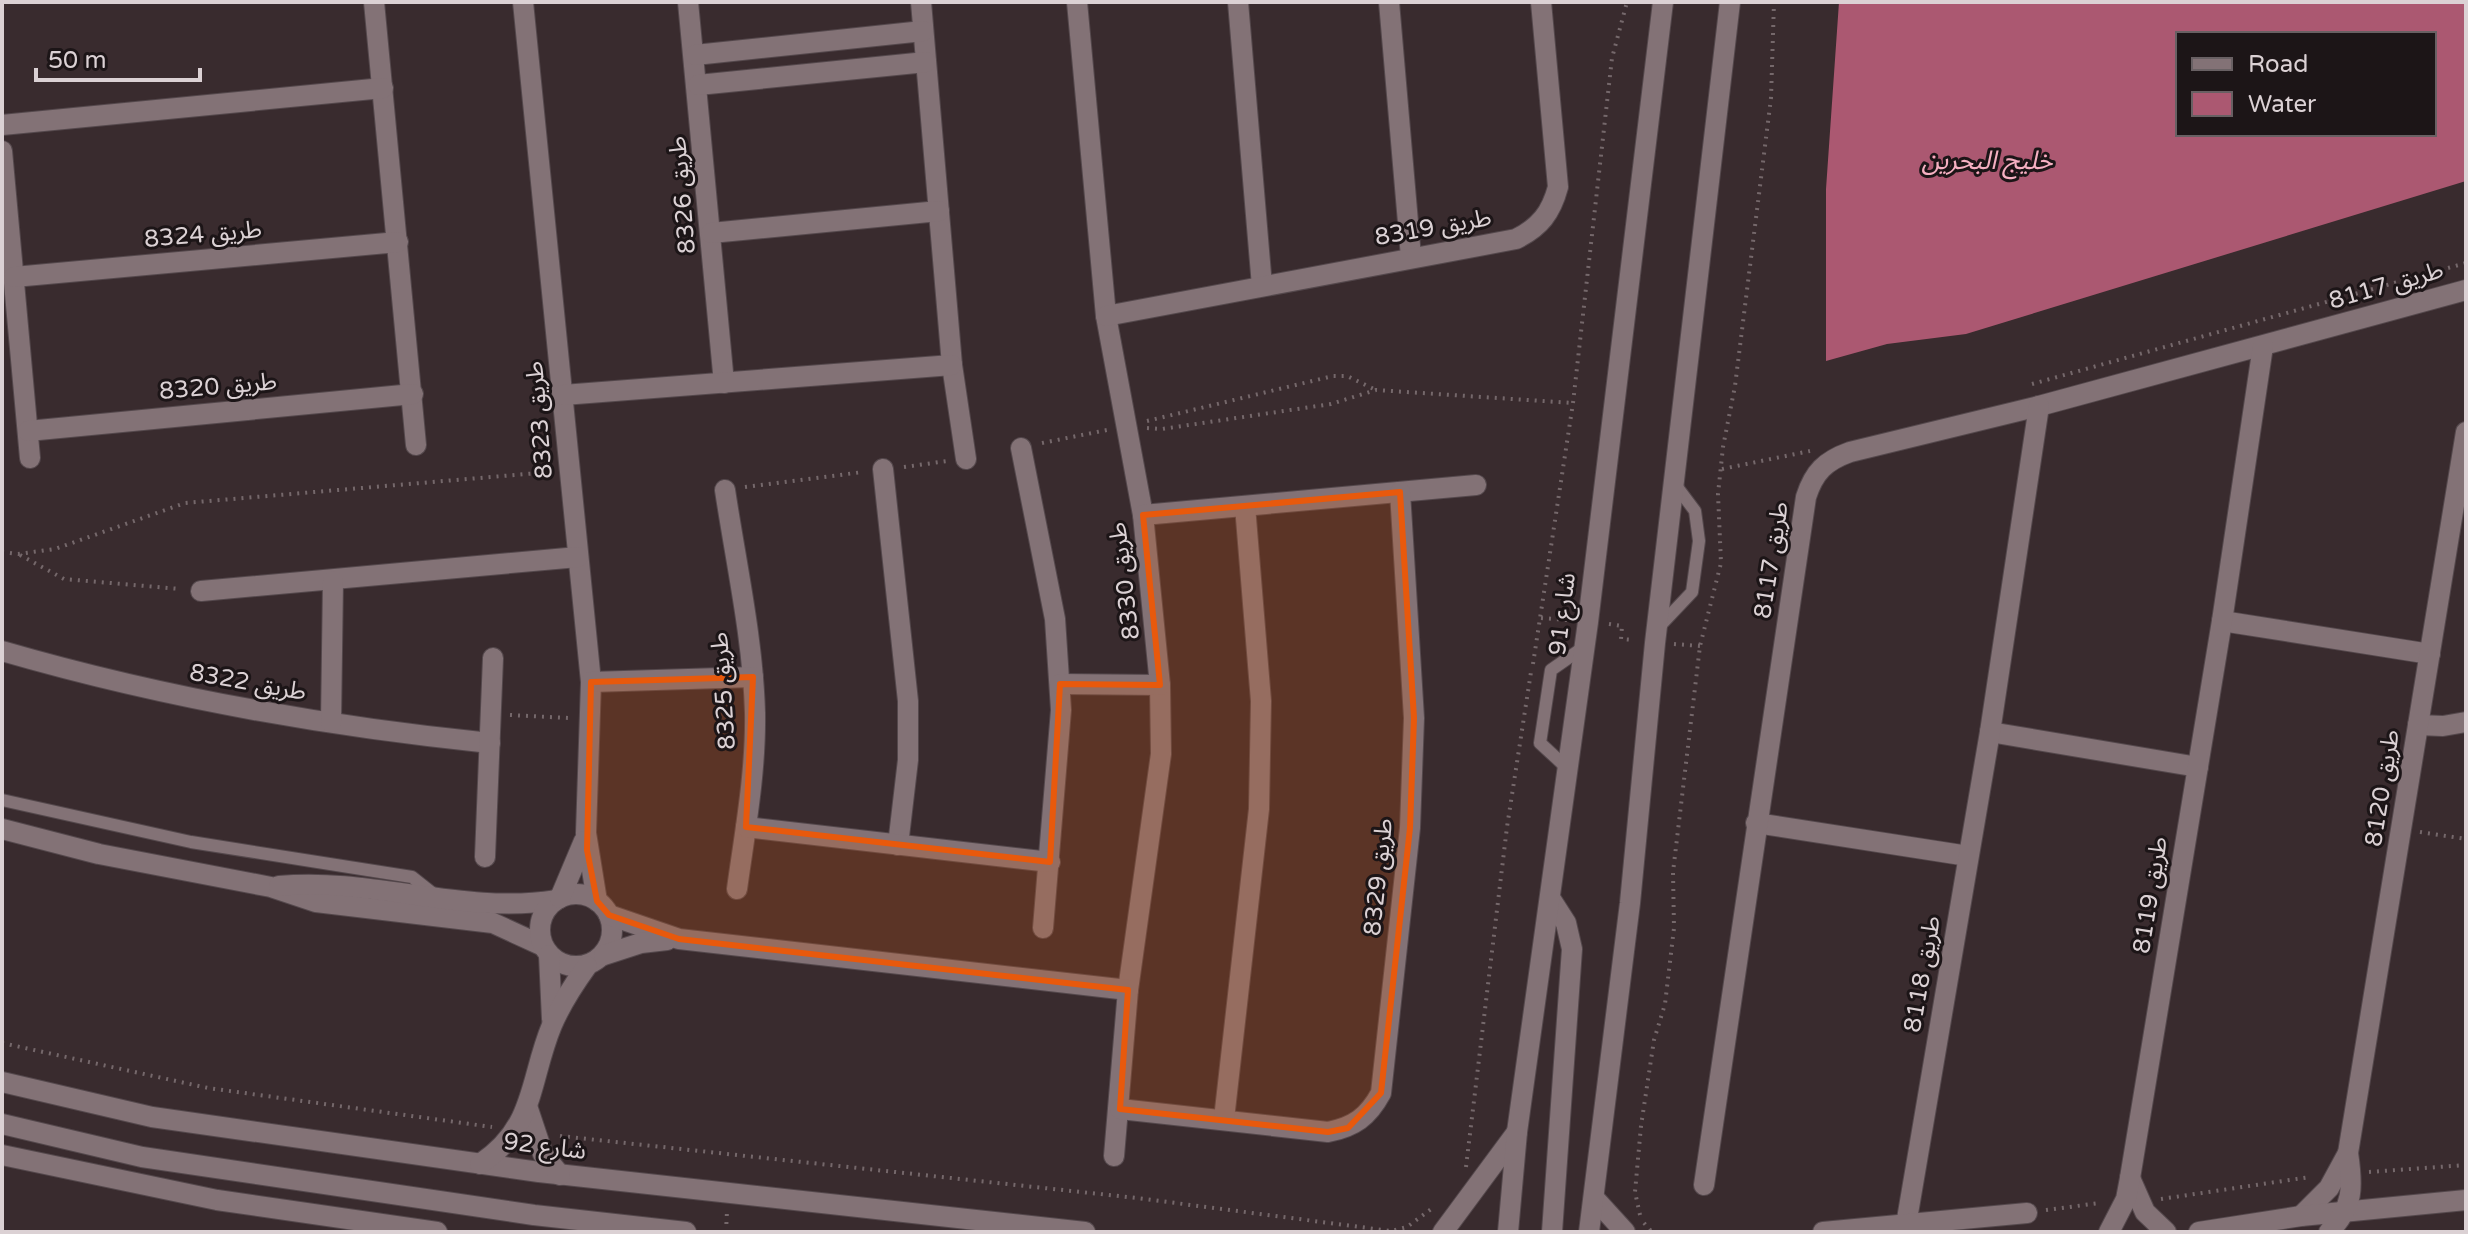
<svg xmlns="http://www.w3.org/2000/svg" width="2468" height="1234" font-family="'Varela Round','Noto Sans Arabic',sans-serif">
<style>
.water{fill:#ab5871;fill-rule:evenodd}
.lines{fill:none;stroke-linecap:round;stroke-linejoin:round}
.service-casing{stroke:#54484c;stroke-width:14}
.minor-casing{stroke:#54484c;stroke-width:22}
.tertiary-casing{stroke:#54484c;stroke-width:22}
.path{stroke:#75686b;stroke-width:4;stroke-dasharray:2 6;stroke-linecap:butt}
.service{stroke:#837276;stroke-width:12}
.minor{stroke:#837276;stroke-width:20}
.tertiary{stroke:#837276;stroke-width:20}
.marked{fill:#e8590c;fill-opacity:0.2;stroke:#e8590c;stroke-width:6;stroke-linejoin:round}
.labels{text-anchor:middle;stroke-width:6;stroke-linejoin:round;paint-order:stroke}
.street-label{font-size:24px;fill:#dbd1d4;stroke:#1c1517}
.water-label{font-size:26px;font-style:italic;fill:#f6b0c2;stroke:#1c1517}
</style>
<rect width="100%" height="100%" fill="#392b2e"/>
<path class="water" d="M1839 2H2466V181L1966 334 1887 344 1826 361V189ZM2178 34H2434V134H2178Z"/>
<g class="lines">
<g class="service-casing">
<g id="service">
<path d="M1657 629 1692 592 1699 541 1695 511 1674 483"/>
<path d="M1567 768 1540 743 1551 670 1584 647"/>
<path d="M2 800 191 842 412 877 436 896"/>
</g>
</g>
<g class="minor-casing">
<g id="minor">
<path d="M374 2 416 445"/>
<path d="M523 2 591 682 586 833 597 901"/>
<path d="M688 2 724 383"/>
<path d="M921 2 952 365 966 459"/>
<path d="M1077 2 1106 316 1143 515 1160 685 1161 754 1128 990 1114 1156"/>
<path d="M1238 2 1262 286"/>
<path d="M1389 2 1411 257"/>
<path d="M695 55 923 31"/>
<path d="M698 85 926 62"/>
<path d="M2 125 383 88"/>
<path d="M2 151 30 458"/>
<path d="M711 233 939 211"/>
<path d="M14 277 398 242"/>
<path d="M1106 316 1516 239C1540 227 1551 213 1558 187L1541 2"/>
<path d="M563 395 952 365"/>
<path d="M28 431 413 394"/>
<path d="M1021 448 1055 619 1061 710 1043 928"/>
<path d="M883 469 908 701V760L898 845"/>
<path d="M725 490C736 563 753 639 755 713 756 772 745 831 737 889"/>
<path d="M1143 515 1476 485"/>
<path d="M201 591 578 557"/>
<path d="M2222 621 2430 654"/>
<path d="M2 651C164 698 322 726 490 743"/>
<path d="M591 682 753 677"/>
<path d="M1060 684 1160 685"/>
<path d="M331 722 333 581"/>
<path d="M2418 725 2443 726 2466 722"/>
<path d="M1990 732 2198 767"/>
<path d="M1756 823 1968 856"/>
<path d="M746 827 1050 862"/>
<path d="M2 829 99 854 271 887 316 902 493 923 543 946"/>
<path d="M485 857 493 658"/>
<path d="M279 886C372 877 463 915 556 900"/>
<circle cx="576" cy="930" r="36"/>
<path d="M560 898 584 841"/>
<path d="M609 915 679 939 1128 990"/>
<path d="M549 955 552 1019"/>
<path d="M604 955 641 943 667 940"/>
<path d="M2 1082 152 1117 539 1172 1085 1232"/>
<path d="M528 1109 543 1154 560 1175"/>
<path d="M1120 1109 1328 1132C1354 1127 1368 1117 1381 1093L1410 828 1414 718 1400 492"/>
<path d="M1224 1119 1259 809 1261 701 1245 506"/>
<path d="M2 1124 142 1157 534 1215 686 1232"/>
<path d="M2 1155 217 1200 437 1232"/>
<path d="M480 1164C536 1127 529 1080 552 1025 561 1004 574 984 587 966"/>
<path d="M2130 1178 2145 1212 2166 1232"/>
<path d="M1704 1185 1806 497C1814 472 1825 461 1850 452L2039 406 2466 290"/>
<path d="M2301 1216 2329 1188 2348 1153 2466 432"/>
<path d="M1906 1225 1990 732 2039 406"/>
<path d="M1823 1232 2027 1213"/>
<path d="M2109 1232 2126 1199 2130 1178 2222 621 2263 346"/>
<path d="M2199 1232 2301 1216 2466 1200"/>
<path d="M2329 1232C2354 1206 2353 1187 2348 1153"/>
</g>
</g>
<g class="tertiary-casing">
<g id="tertiary">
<path d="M1550 898 1566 923 1572 949 1552 1232"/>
<path d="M1594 1198 1625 1232"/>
<path d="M1443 1232 1517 1132"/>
<path d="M1508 1232 1517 1132 1588 622 1663 2"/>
<path d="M1589 1232 1630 903 1655 643 1730 2"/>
</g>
</g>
<g class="path">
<path d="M2032 384 2466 263"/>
<path d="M1147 421 1333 376H1347L1376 390"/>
<path d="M1147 428 1162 429 1331 404 1376 390 1573 403"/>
<path d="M1042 443 1107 430"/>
<path d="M904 467 947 461"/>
<path d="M1722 469 1810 451"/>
<path d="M745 487 863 472"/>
<path d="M2 552 18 554 55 549 185 503 550 472"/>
<path d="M20 555 64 579 180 589"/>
<path d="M1541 618 1568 620"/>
<path d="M1609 624 1622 626 1621 639 1634 640"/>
<path d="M1674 644 1700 646"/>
<path d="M1533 664 1573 403 1612 58 1627 2"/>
<path d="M510 715 569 718"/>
<path d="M2420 832 2466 839"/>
<path d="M2 1043 208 1088 492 1127"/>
<path d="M560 1136 1137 1198 1391 1231 1407 1227 1434 1207"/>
<path d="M1466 1167 1507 827 1531 672"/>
<path d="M2369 1172 2466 1165"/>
<path d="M2161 1199 2310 1177"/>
<path d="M2046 1210 2100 1203"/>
<path d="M1640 1215 1635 1192 1641 1126 1654 1040 1665 1004 1674 928 1673 872 1700 646 1721 563 1718 494 1723 447 1735 386 1771 98 1774 2"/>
<path d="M1644 1223 1652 1232"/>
<path d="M726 1232 727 1211"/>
</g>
<use href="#service" class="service"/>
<use href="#minor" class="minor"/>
<use href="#tertiary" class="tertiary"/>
</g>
<path class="marked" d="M1400 492 1414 718 1410 828 1381 1093 1348 1128 1328 1132 1120 1109 1128 990 679 939 609 915 597 901 587 850 591 682 753 677 746 827 1050 862 1060 684 1160 685 1143 515Z"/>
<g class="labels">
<g class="street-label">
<text transform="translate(682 195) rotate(-95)" y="8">طريق 8326</text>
<text transform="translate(1433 227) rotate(-10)" y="8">طريق 8319</text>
<text transform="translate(203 234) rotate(-5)" y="8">طريق 8324</text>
<text transform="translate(2386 285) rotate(-16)" y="8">طريق 8117</text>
<text transform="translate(218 386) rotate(-5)" y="8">طريق 8320</text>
<text transform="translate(539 420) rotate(-95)" y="8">طريق 8323</text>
<text transform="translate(1771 560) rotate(-81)" y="8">طريق 8117</text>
<text transform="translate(1124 581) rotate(-97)" y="8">طريق 8330</text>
<text transform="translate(1562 614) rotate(-83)" y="8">شارع 91</text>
<text transform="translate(248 682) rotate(10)" y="8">طريق 8322</text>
<text transform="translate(723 691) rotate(-94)" y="8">طريق 8325</text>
<text transform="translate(2382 788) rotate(-81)" y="8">طريق 8120</text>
<text transform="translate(1378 877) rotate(-84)" y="8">طريق 8329</text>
<text transform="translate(2150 895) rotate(-81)" y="8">طريق 8119</text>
<text transform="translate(1922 974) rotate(-80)" y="8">طريق 8118</text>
<text transform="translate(545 1146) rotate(7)" y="8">شارع 92</text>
</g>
<g class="water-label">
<text x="1987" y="169">خليج البحرين</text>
</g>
</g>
<rect width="2468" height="1234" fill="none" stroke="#dbd1d4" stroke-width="8"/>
<rect x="2176" y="32" width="260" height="104" fill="#1c1517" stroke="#686063" stroke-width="2"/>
<rect x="2192" y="58" width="40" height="12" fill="#837276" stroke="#686063" stroke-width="2"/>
<text x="2248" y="72" font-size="24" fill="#dbd1d4">Road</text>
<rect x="2192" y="92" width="40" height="24" fill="#ab5871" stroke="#686063" stroke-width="2"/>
<text x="2248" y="112" font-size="24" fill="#dbd1d4">Water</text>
<path d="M36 68v12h164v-12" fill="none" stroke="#dbd1d4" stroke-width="4"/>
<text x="48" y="68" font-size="24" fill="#dbd1d4" stroke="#1c1517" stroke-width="6" paint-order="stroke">50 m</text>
</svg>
